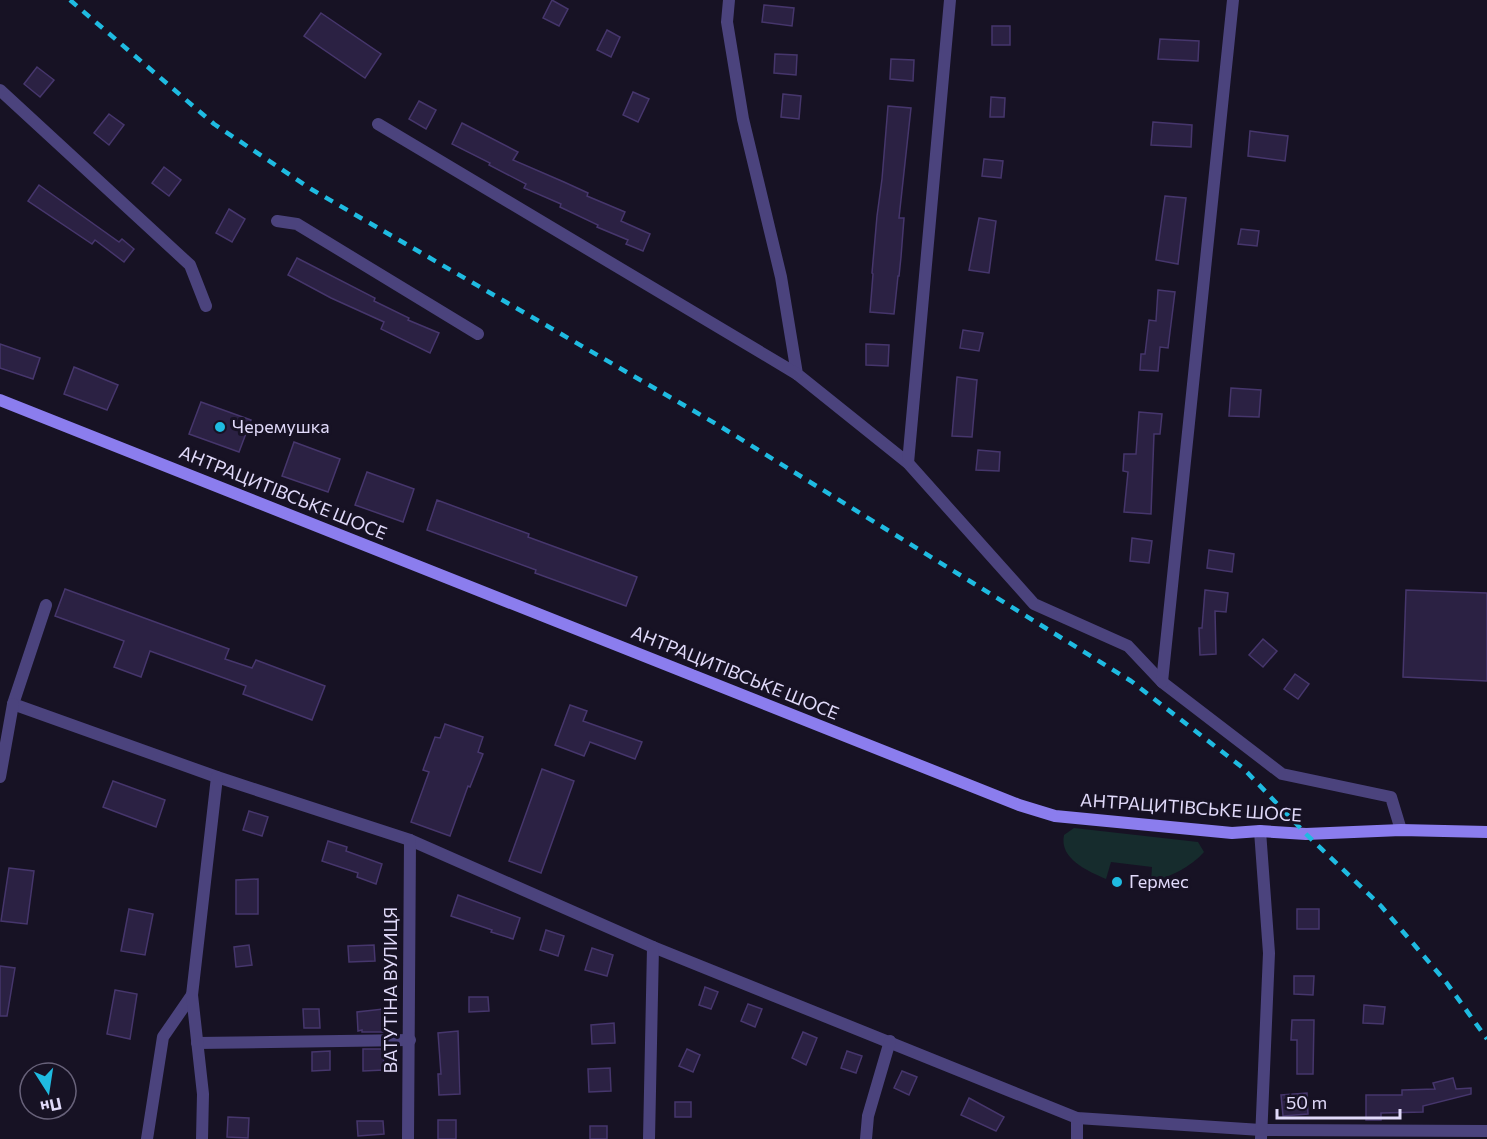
<svg xmlns="http://www.w3.org/2000/svg" width="1487" height="1139" font-family="Commissioner,sans-serif">
<style>
.green{fill:#162c2d}
.building{fill:#2b2143;stroke:#46366c;stroke-width:1.5}
.lines{fill:none;stroke-linecap:round;stroke-linejoin:round}
.street{stroke:#4b437d;stroke-width:12}
.secondary{stroke:#8b7dee;stroke-width:12}
.rail{stroke:#1fbbe1;stroke-width:4.5;stroke-dasharray:9 8;stroke-linecap:butt}
.poi-dot{fill:#1fbbe1;stroke:#171224;stroke-width:2}
.labels{text-anchor:middle;stroke-width:6;stroke-linejoin:round;paint-order:stroke}
.poi-label{font-size:18px;fill:#e1dafa;stroke:#171224;text-anchor:start}
.street-label{font-size:18px;fill:#e1dafa;stroke:#171224}
</style>
<rect width="100%" height="100%" fill="#171224"/>
<path class="green" d="M1074 828 1198 842 1204 852C1190 868 1170 876 1151 883L1152 867 1111 862 1106 879C1088 871 1059 859 1064 835Z"/>
<g class="building">
<path d="M552 0 568 9 559 26 543 18Z"/>
<path d="M764 5 794 8 792 26 762 22Z"/>
<path d="M321 13 381 54 365 78 304 36Z"/>
<rect x="992" y="26" width="18" height="19"/>
<path d="M607 30 620 37 611 57 597 50Z"/>
<path d="M1160 39 1199 41 1198 61 1158 59Z"/>
<path d="M775 54 797 55 796 75 774 73Z"/>
<path d="M891 59 914 60 913 81 890 79Z"/>
<path d="M37 67 54 80 40 97 24 84Z"/>
<path d="M633 92 649 99 638 122 623 115Z"/>
<path d="M783 94 801 96 799 119 781 117Z"/>
<path d="M991 97 1005 98 1004 117H990Z"/>
<path d="M419 101 436 110 426 129 409 119Z"/>
<path d="M888 106 911 108 899 218H904L901 257 899 276H898L894 314 870 312 873 274 872 273 877 216 882 179Z"/>
<path d="M109 114 124 125 109 145 94 133Z"/>
<path d="M1153 122 1192 125 1191 147 1151 145Z"/>
<path d="M462 123 518 152 513 160 564 182 588 193 587 196 625 212 621 221 650 234 643 251 626 244 628 240 597 227 598 225 560 207 561 204 524 188 526 184 489 165 490 163 452 144Z"/>
<path d="M1250 131 1288 136 1285 161 1248 156Z"/>
<path d="M984 159 1003 161 1001 178 982 176Z"/>
<path d="M164 167 181 180 169 196 152 183Z"/>
<path d="M39 185 119 242 122 239 134 249 124 262 95 240 92 244 28 201Z"/>
<path d="M1165 196 1186 198 1178 264 1156 260Z"/>
<path d="M229 209 245 219 232 242 216 233Z"/>
<path d="M979 218 996 221 989 273 969 270Z"/>
<path d="M1241 229 1259 231 1257 246 1238 244Z"/>
<path d="M297 258 375 298 374 301 409 318 408 320 439 333 430 353 381 329 384 322 331 298 288 275Z"/>
<path d="M1158 290 1175 292 1168 348 1160 347 1158 371 1140 370 1141 354H1145L1149 320 1156 321Z"/>
<path d="M963 330 983 333 979 351 960 348Z"/>
<path d="M0 344 40 358 33 379 0 368Z"/>
<path d="M866 344 889 345 888 366 866 365Z"/>
<path d="M74 367 118 385 107 410 64 394Z"/>
<path d="M957 377 977 380 972 437 952 436Z"/>
<path d="M1231 388 1261 390 1259 417 1229 416Z"/>
<path d="M201 402 251 420 239 452 189 434Z"/>
<path d="M1139 412 1162 414 1160 434H1154L1151 514 1124 512 1128 472 1123 471 1124 454H1136Z"/>
<path d="M294 442 340 459 328 492 282 476Z"/>
<path d="M978 450 1000 452 999 471 976 470Z"/>
<path d="M367 472 414 489 403 522 355 505Z"/>
<path d="M437 500 529 534 528 537 637 577 626 606 535 573 536 570 427 530Z"/>
<path d="M1132 538 1152 541 1149 563 1130 561Z"/>
<path d="M1209 550 1234 554 1232 572 1207 568Z"/>
<path d="M65 589 229 649 225 659 252 668 256 660 325 686 312 720 243 694 246 686 150 651 141 677 114 667 124 641 55 616Z"/>
<path d="M1205 590 1228 593 1226 612 1215 611 1216 654 1200 655 1199 628H1202Z"/>
<path d="M1406 590 1487 593V681L1403 677Z"/>
<path d="M1263 639 1277 651 1263 667 1249 655Z"/>
<path d="M1295 674 1309 684 1298 699 1284 689Z"/>
<path d="M570 705 587 711 583 721 642 742 635 759 590 742 584 756 555 745Z"/>
<path d="M445 724 483 737 478 752 483 754 470 787 468 786 450 836 411 822 429 772 423 770 435 737 440 738Z"/>
<path d="M542 769 574 781 541 873 509 861Z"/>
<path d="M113 781 165 800 156 827 103 807Z"/>
<path d="M249 811 268 817 262 836 243 830Z"/>
<path d="M328 841 347 847 346 851 382 864 376 884 357 877 358 873 322 861Z"/>
<path d="M9 868 34 871 27 924 1 921Z"/>
<path d="M258 879V914H236V880Z"/>
<path d="M458 895 520 918 513 939 491 932 492 930 451 916Z"/>
<path d="M129 909 153 914 145 955 121 951Z"/>
<rect x="1297" y="909" width="22" height="20"/>
<path d="M546 930 564 936 558 956 540 950Z"/>
<path d="M249 945 252 965 236 967 234 947Z"/>
<path d="M374 945 375 961 349 962 348 946Z"/>
<path d="M592 948 613 955 607 976 585 970Z"/>
<path d="M0 966 15 968 7 1016H0Z"/>
<path d="M1294 976H1314L1313 995 1294 994Z"/>
<path d="M705 987 718 992 711 1009 699 1005Z"/>
<path d="M115 990 137 994 130 1039 107 1034Z"/>
<path d="M469 997H488L489 1011 469 1012Z"/>
<path d="M748 1004 762 1009 755 1027 741 1021Z"/>
<path d="M1364 1005 1385 1007 1383 1024 1363 1023Z"/>
<path d="M303 1009H319L320 1028H304Z"/>
<path d="M383 1009 384 1028 383 1032H362V1030L358 1031 357 1012Z"/>
<path d="M1292 1020H1314L1313 1074H1297V1040H1291Z"/>
<path d="M614 1023 615 1043 592 1044 591 1025Z"/>
<path d="M458 1031 460 1094 439 1095 438 1074H441L438 1033Z"/>
<path d="M803 1032 817 1038 806 1065 792 1058Z"/>
<path d="M363 1049H383L384 1070 363 1071Z"/>
<path d="M687 1049 700 1055 693 1072 679 1066Z"/>
<path d="M330 1051V1070L312 1071V1052Z"/>
<path d="M847 1051 862 1056 856 1073 841 1068Z"/>
<path d="M610 1068 611 1091 589 1092 588 1069Z"/>
<path d="M902 1071 917 1077 909 1095 894 1088Z"/>
<path d="M1453 1078 1456 1089 1471 1088V1094L1423 1106V1112L1381 1113V1120H1366V1095H1402V1090L1435 1089 1433 1083Z"/>
<path d="M1307 1093 1308 1114 1283 1116 1281 1095Z"/>
<path d="M969 1098 1004 1117 996 1131 961 1115Z"/>
<rect x="675" y="1102" width="16" height="15"/>
<path d="M228 1117 249 1118 248 1138 227 1137Z"/>
<rect x="438" y="1120" width="18" height="19"/>
<path d="M357 1121H383L384 1134 358 1136Z"/>
<rect x="590" y="1126" width="17" height="13"/>
</g>
<g class="lines">
<g class="street">
<path d="M729 0 727 22 743 119 781 277 797 374 908 463 1034 604 1128 646 1162 682 1282 774 1391 797 1401 830"/>
<path d="M0 90 190 265 206 306"/>
<path d="M378 124 797 374"/>
<path d="M277 221 297 224 478 334"/>
<path d="M908 463 950 0"/>
<path d="M46 605 13 704 217 777 410 840 653 947 1077 1118 1261 1130 1487 1131"/>
<path d="M1162 682 1233 0"/>
<path d="M0 777 13 704"/>
<path d="M1260 831 1269 953 1261 1139"/>
<path d="M197 1043 410 1040"/>
<path d="M147 1139 163 1037 192 995"/>
<path d="M202 1139 203 1094 192 995 217 777"/>
<path d="M408 1139 410 840"/>
<path d="M649 1139 653 947"/>
<path d="M866 1139 868 1116 890 1041"/>
<path d="M1077 1139V1118"/>
</g>
<path class="secondary" d="M0 400 1019 805 1055 816 1232 833 1260 831 1306 834 1401 830 1487 832"/>
<path class="rail" d="M70 0 214 124 311 189 718 425 1131 681 1243 768 1306 834 1381 906 1446 982 1487 1039"/>
</g>
<g class="poi-dot">
<circle cx="220" cy="427" r="6"/>
<circle cx="1117" cy="882" r="6"/>
</g>
<g class="labels">
<g class="poi-label">
<text x="232" y="433">Черемушка</text>
<text x="1129" y="888">Гермес</text>
</g>
<g class="street-label">
<text transform="translate(283 493) rotate(22)" y="6">АНТРАЦИТІВСЬКЕ ШОСЕ</text>
<text transform="translate(735 673) rotate(22)" y="6">АНТРАЦИТІВСЬКЕ ШОСЕ</text>
<text transform="translate(1191 808) rotate(4)" y="6">АНТРАЦИТІВСЬКЕ ШОСЕ</text>
<text transform="translate(391 990) rotate(-90)" y="6">ВАТУТІНА ВУЛИЦЯ</text>
</g>
</g>
<g transform="translate(48 1091) rotate(168)"><circle r="28" fill="#171224" stroke="#68627a" stroke-width="1.5"/>
<path d="M0-4.5L10 22L0 15L-10 22Z" fill="#1fbbe1"/>
<text y="-9" font-size="16" font-weight="bold" text-anchor="middle" fill="#e1dafa">Пн</text>
</g>
<path d="M1277 1109v9h123v-9" fill="none" stroke="#e1dafa" stroke-width="3"/>
<text x="1286" y="1109" font-size="18" fill="#e1dafa" stroke="#171224" stroke-width="4.5" paint-order="stroke">50 m</text>
</svg>
